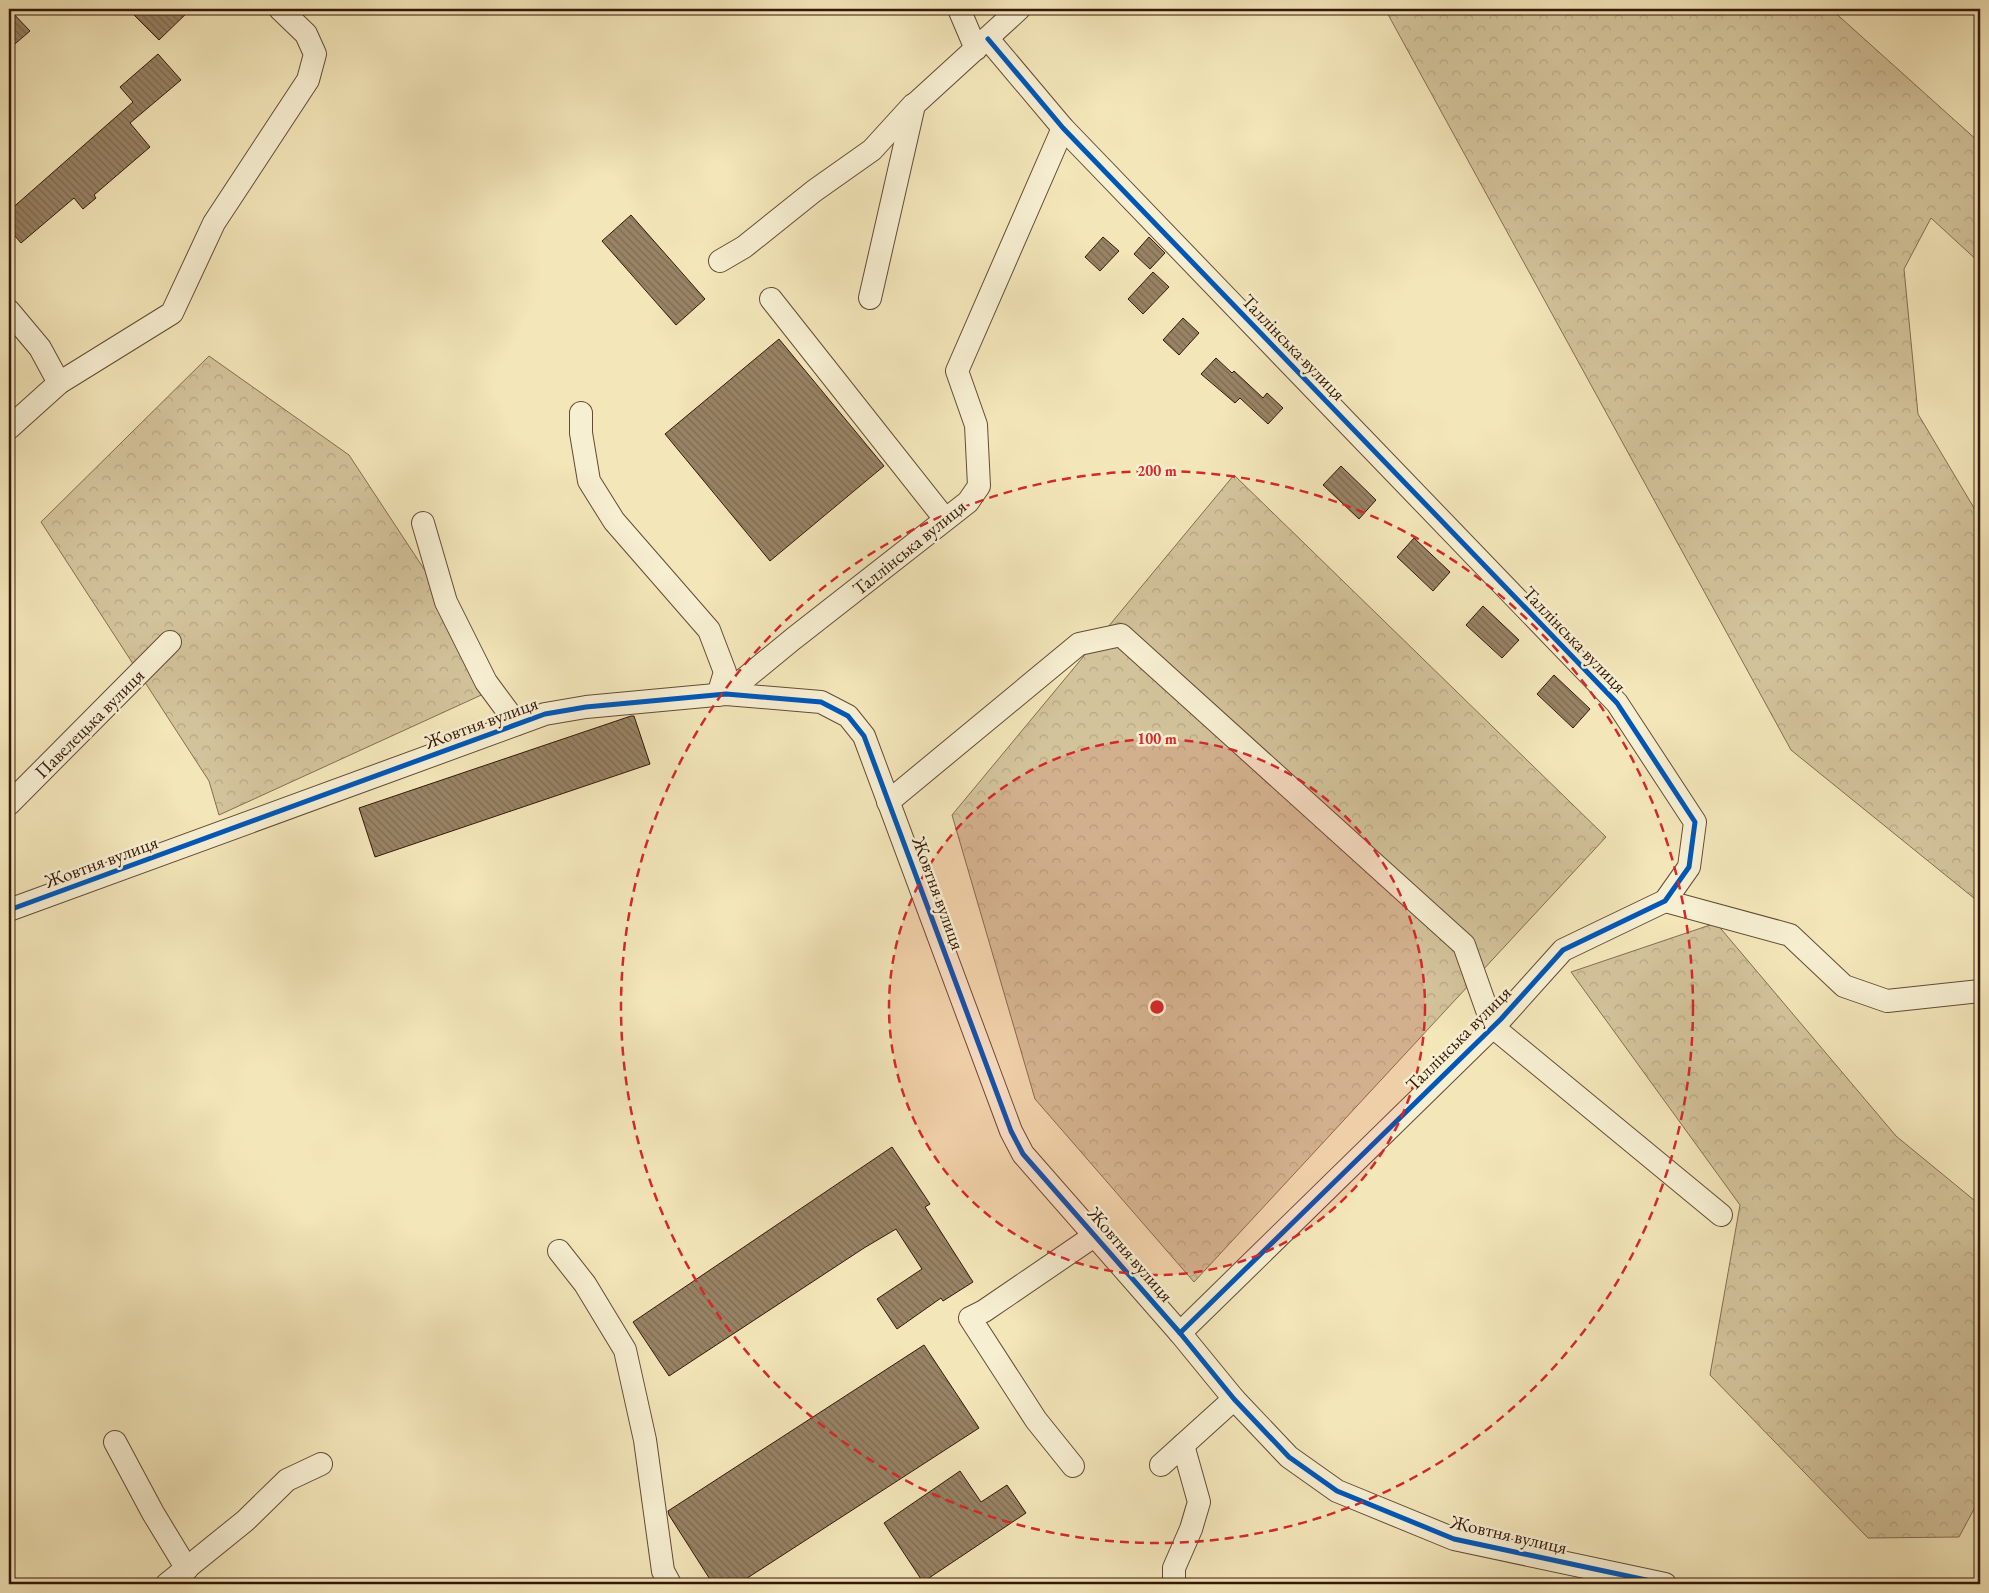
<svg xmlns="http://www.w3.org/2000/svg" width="1989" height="1593" font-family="'EB Garamond',serif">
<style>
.forest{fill:url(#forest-crowns);stroke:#846d52}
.building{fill:url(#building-back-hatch);stroke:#351709}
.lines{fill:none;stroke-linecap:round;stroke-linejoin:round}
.minor-casing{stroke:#644b35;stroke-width:24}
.minor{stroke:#f7efd2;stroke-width:22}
.cycleway-casing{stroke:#f7efd2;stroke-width:8}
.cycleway{stroke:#0057b8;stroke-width:5}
.ring{fill:none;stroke:#d62828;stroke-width:2.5;stroke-dasharray:9 6}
.labels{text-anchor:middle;stroke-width:5;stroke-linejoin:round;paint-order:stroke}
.street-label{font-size:19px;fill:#351709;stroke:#f7efd2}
.centre{fill:#d62828;stroke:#f7efd2;stroke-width:2.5}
.ring-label{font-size:15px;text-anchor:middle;font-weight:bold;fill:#d62828;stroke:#f7efd2;stroke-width:5;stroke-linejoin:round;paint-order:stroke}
</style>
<defs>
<pattern id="forest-crowns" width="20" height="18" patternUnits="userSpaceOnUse" patternTransform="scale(1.25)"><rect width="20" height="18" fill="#d3c39b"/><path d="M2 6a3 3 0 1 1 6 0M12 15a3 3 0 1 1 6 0" fill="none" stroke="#b6a784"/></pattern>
<pattern id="building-back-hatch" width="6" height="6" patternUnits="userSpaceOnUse" patternTransform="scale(1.25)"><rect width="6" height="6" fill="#988365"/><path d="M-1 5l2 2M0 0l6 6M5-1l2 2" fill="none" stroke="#7d6a51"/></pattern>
</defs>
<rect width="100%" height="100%" fill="#f3e6b9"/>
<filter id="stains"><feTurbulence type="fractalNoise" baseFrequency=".004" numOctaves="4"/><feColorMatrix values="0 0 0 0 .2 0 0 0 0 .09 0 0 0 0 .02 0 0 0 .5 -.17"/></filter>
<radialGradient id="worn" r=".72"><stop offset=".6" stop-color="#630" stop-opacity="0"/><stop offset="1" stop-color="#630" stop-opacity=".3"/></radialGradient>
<g class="forest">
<path d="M1385 9H1831L1980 143V263L1931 218 1904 269 1918 414 1980 518V903L1791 750Z"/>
<path d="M209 356 349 455 501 686 219 815 209 781 41 522Z"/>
<path d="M1234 475 1606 837 1194 1282 1035 1099 952 815Z"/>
<path d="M1716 923 1896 1136 1980 1205V1498L1959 1537 1868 1538 1710 1375 1740 1205 1571 972Z"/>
</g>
<g class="building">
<path d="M9 9 30 31 9 49Z"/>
<path d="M128 9H191L159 40Z"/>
<path d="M158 54 181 80 130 123 150 147 94 195 96 198 83 209 74 198 21 243 9 229V211L133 102 120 87Z"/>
<path d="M631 215 705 299 676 325 602 241Z"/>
<path d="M1103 237 1119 251 1100 271 1085 257Z"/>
<path d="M1149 237 1165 253 1150 269 1134 254Z"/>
<path d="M1153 272 1169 287 1143 314 1128 299Z"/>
<path d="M1183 318 1199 333 1179 355 1163 340Z"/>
<path d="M779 339 884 466 770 561 665 434Z"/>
<path d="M1216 358 1232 373 1234 371 1263 398 1267 393 1283 408 1268 424 1240 398 1235 403 1201 374Z"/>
<path d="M1341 466 1376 500 1359 519 1323 485Z"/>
<path d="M1414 538 1450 572 1433 591 1397 557Z"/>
<path d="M1483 606 1519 640 1502 658 1466 625Z"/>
<path d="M1554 675 1590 709 1573 728 1537 694Z"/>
<path d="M631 716H634L650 764 375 857 359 808Z"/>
<path d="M892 1147 930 1204 925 1207 973 1282 943 1301 941 1298 897 1329 877 1299 922 1269 896 1229 864 1248 669 1376 633 1322Z"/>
<path d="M924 1345 979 1428 738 1584H713L669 1515 668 1511Z"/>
<path d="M960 1471 981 1502 1007 1485 1026 1513 923 1582 884 1523Z"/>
</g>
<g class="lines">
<g class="minor-casing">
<g id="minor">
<path d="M959 9 976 49"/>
<path d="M988 39 1063 128 1617 703 1695 822 1689 867 1665 901 1563 950 1501 1019 1180 1333"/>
<path d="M720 261 744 247 814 191 872 150 913 105"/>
<path d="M870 298 914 105 1019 9"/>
<path d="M771 299 945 519"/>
<path d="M9 311 40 348 59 383"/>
<path d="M581 413V433L589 481 614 521 709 630 725 672 718 695"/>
<path d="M9 428 59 383 172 313 214 223 308 80 315 54 306 34 280 9"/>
<path d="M423 523 446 602 486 682 517 724"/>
<path d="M726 694 793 639 968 502 979 486 976 425 957 371 1063 128"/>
<path d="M888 802 1079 644 1121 635 1464 945 1493 1027 1721 1215"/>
<path d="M9 804 170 642"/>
<path d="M1665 901 1790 935 1844 986 1887 1001 1980 991"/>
<path d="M9 910 545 714 586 707 726 694 821 702 848 716 864 736 1011 1131 1023 1154 1180 1333 1234 1399 1289 1457 1337 1491 1454 1539 1665 1584"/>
<path d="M559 1251 585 1284 625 1350 645 1440 663 1571 670 1584"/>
<path d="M115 1442 153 1513 187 1569"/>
<path d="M1161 1465 1234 1399"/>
<path d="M1073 1466 1036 1420 970 1318 984 1311 1094 1236"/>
<path d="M167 1584 245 1521 287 1480 321 1464"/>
<path d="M1174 1584V1568L1191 1529 1199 1502 1183 1445"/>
</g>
</g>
<use href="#minor" class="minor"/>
<g class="cycleway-casing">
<g id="cycleway">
<path d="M988 39 1063 128 1617 703 1695 822 1689 867 1665 901 1563 950 1501 1019 1180 1333"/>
<path d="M9 910 545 714 586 707 726 694 821 702 848 716 864 736 1011 1131 1023 1154 1180 1333 1234 1399 1289 1457 1337 1491 1454 1539 1665 1584"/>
</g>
</g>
<use href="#cycleway" class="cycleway"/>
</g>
<circle cx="1157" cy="1007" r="268" fill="#d62828" fill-opacity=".12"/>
<g class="ring">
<circle cx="1157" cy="1007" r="268"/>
<circle cx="1157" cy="1007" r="536"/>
</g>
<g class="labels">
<g class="street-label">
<text transform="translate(1294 347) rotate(46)" y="7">Таллінська вулиця</text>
<text transform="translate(909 547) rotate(-39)" y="7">Таллінська вулиця</text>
<text transform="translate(1575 639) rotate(46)" y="7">Таллінська вулиця</text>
<text transform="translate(481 722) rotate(-20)" y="7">Жовтня вулиця</text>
<text transform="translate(89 723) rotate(-45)" y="7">Павелецька вулиця</text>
<text transform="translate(101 861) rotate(-20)" y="7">Жовтня вулиця</text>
<text transform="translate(939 893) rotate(70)" y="7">Жовтня вулиця</text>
<text transform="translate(1458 1038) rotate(-45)" y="7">Таллінська вулиця</text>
<text transform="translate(1131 1254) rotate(49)" y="7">Жовтня вулиця</text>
<text transform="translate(1509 1534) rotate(13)" y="7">Жовтня вулиця</text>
</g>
</g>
<circle cx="1157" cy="1007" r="8" class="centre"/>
<g class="ring-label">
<text x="1157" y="476">200 m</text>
<text x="1157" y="744">100 m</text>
</g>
<rect width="1989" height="1593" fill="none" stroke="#f3e6b9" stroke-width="30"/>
<rect x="10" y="10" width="1969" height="1573" fill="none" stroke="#351709" stroke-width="2.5"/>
<rect x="15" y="15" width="1959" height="1563" fill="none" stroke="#351709"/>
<rect width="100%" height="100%" filter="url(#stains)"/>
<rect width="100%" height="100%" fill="url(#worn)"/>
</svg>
